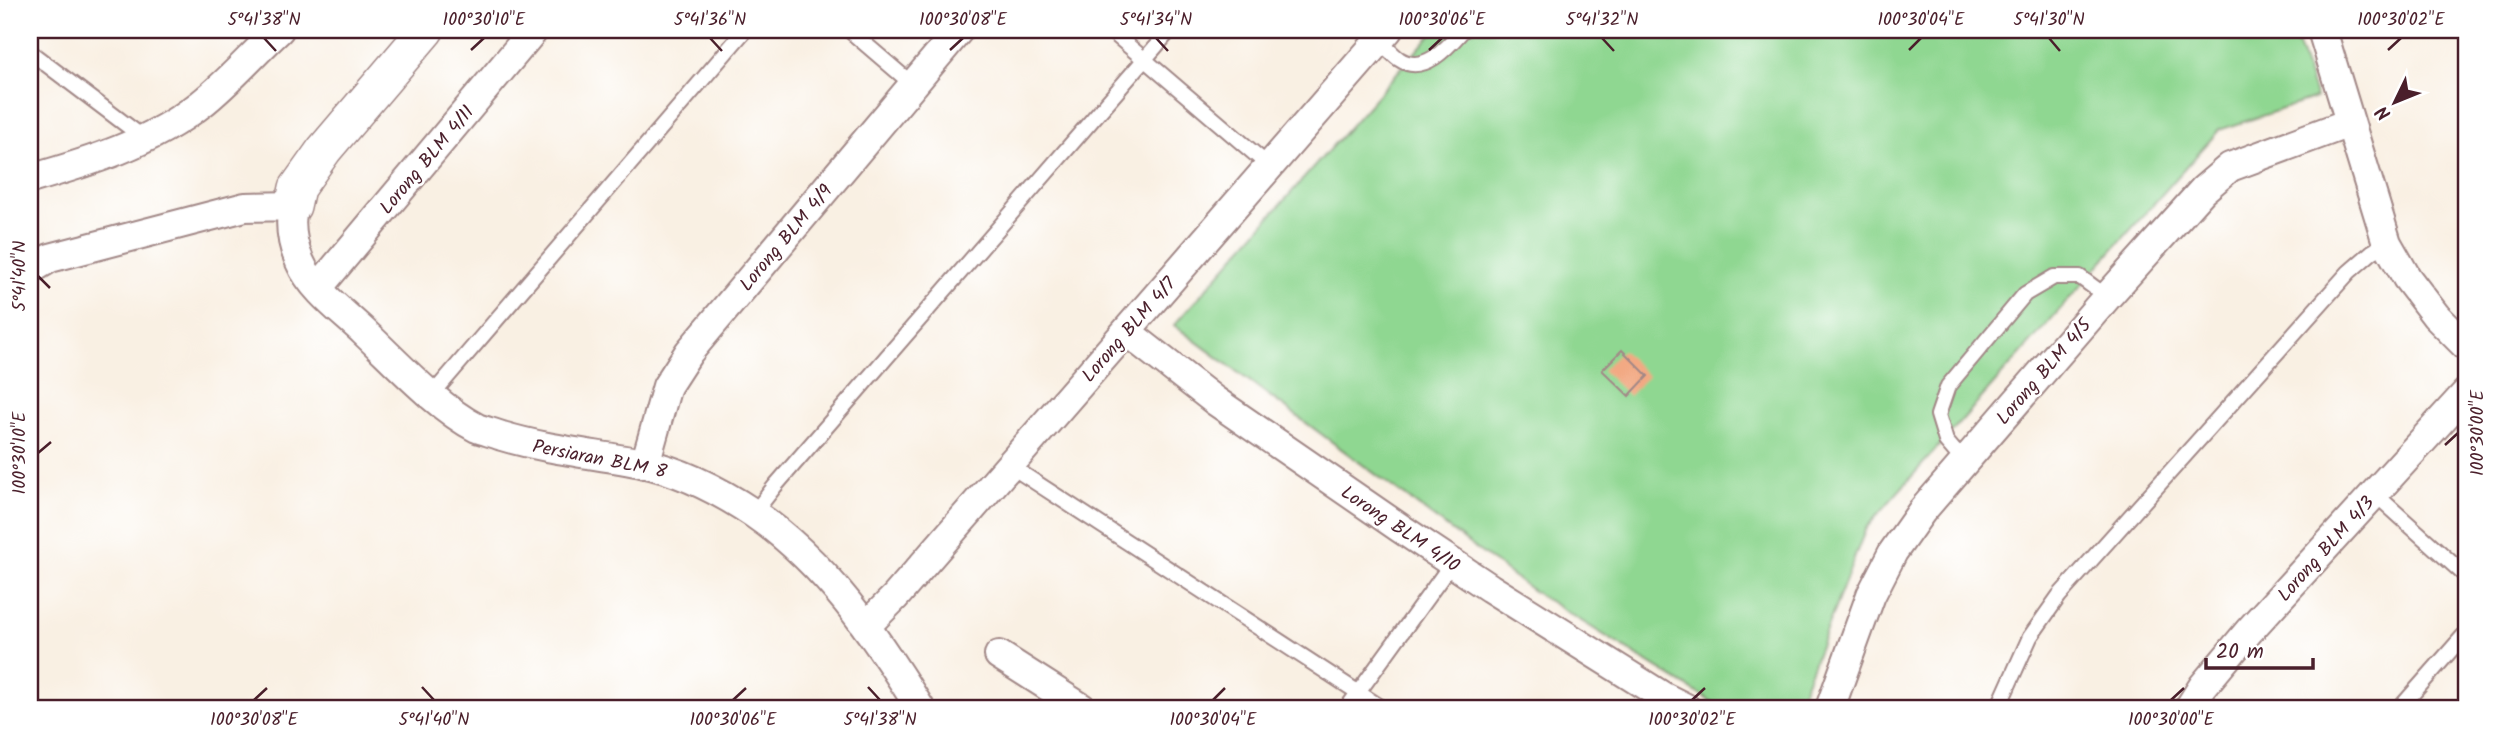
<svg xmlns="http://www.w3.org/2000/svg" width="2496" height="738" font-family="Kalam,sans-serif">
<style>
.green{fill:#8fd791;stroke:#6c7b5e;stroke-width:2}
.building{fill:#f2a983}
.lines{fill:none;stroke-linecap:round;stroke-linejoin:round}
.service-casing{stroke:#a28887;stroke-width:18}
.minor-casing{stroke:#a28887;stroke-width:32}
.tertiary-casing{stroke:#a28887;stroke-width:38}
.service{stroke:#fff;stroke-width:14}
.minor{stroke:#fff;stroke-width:28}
.tertiary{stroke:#fff;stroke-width:35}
.ticks{fill:none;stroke:#4a1f2b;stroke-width:2.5}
.labels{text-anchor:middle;stroke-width:5;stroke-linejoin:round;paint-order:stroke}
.street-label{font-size:19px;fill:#4a1f2b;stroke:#fff}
.neatline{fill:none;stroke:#4a1f2b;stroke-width:2.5}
.ticks-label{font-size:18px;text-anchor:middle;fill:#4a1f2b}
</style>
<rect width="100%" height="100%" fill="#fff"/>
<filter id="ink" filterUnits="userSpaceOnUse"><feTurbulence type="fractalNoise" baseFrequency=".0143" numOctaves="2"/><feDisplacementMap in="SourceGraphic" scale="14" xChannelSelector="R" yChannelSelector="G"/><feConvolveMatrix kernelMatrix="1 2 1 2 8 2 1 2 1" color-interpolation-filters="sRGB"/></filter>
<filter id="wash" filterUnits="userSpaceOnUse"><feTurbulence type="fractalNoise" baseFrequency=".00686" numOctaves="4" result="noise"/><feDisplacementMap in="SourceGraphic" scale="28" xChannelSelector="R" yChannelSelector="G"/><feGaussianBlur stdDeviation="1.57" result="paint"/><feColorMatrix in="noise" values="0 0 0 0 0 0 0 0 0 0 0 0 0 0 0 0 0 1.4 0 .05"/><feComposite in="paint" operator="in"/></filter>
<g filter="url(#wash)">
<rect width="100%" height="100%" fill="#f9f0e3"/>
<path class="green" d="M1435 30H2293L2316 98 2219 130 1866 528 1796 708H1730L1712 702 1533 591 1174 325Z"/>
<g id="blocks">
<path class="building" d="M1622 350 1648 376 1629 396 1602 370Z"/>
</g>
</g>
<g filter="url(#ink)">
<use href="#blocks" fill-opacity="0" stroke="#a28887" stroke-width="2"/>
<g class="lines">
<g class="service-casing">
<g id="service">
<path d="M849 30 912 84"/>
<path d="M1110 30 1269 166"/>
<path d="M1379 40C1385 46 1392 54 1399 59 1424 76 1449 46 1463 30"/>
<path d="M30 52 145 139"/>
<path d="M431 396 745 30"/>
<path d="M1964 462 1946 441 1938 415 1948 386 2025 294 2054 277H2080L2107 297"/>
<path d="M1009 465 1382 708"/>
<path d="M2374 493 2466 576"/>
<path d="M754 513 775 486 1170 30"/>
<path d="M1347 708 1452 563"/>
<path d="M1998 708 2030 637 2059 596 2349 272 2372 252 2387 243"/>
<path d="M2400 708 2466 633"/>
</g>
</g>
<g class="minor-casing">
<g id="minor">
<path d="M2322 30 2387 243 2407 278 2436 316 2466 346"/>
<path d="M30 179C90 162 151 143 201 104 229 82 253 54 279 30"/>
<path d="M30 270 50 258 245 207 293 206C289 225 292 244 300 262 312 290 343 312 364 332 396 362 438 408 477 428 485 431 494 433 502 436 548 450 595 454 642 463 681 471 720 491 753 513 825 562 875 635 920 708"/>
<path d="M318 288 534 30"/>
<path d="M1127 332 1214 400 1400 528 1490 588 1664 697 1686 708"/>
<path d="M645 464 667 386 689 352 959 30"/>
<path d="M866 626 895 597 1388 30"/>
<path d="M999 655 1082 708"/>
<path d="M1830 708 1871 595 1893 552 1922 511 2107 297 2203 190 2230 167 2349 123"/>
<path d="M2189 708 2203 686 2249 631 2466 393"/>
</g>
</g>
<g class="tertiary-casing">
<path id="tertiary" d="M293 206 297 188 324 150 426 30"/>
</g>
<use href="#service" class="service"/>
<use href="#minor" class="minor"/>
<use href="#tertiary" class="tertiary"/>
</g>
</g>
<path class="ticks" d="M264 38 276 51M710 38 722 51M1156 38 1168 51M1602 38 1614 51M2049 38 2060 51M471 50 484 38M950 50 963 38M1429 50 1442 38M1909 50 1921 38M2388 50 2401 38M38 276 50 288M2445 445 2458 433M38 453 51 442M422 687 434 700M868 687 880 700M254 700 267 688M733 700 746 688M1213 700 1225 688M1692 700 1705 688M2171 700 2184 688"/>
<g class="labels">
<g class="street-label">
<text transform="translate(426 159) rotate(-50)" y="7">Lorong BLM 4/11</text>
<text transform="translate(785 237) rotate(-50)" y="7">Lorong BLM 4/9</text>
<text transform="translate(1128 329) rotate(-49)" y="7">Lorong BLM 4/7</text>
<text transform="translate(2043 371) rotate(-49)" y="7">Lorong BLM 4/5</text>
<text transform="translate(600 458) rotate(11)" y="7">Persiaran BLM 8</text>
<text transform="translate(1401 528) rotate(34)" y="7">Lorong BLM 4/10</text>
<text transform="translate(2325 548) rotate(-48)" y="7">Lorong BLM 4/3</text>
</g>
</g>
<rect width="2496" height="738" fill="none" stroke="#fff" stroke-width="77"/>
<g transform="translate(2395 102) rotate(227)" stroke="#ffffff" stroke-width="5" paint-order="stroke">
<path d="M0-5L12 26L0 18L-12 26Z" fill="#4a1f2b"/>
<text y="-10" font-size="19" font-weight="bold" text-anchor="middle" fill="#4a1f2b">N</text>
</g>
<path d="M2206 658v10h107v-10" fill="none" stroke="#4a1f2b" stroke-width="3.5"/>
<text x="2216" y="658" font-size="21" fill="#4a1f2b" stroke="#ffffff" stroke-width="5" paint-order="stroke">20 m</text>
<rect x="38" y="38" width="2420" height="662" class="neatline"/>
<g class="ticks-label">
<text x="264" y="25">5°41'38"N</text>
<text x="484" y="25">100°30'10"E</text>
<text x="710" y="25">5°41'36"N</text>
<text x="963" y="25">100°30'08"E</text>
<text x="1156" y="25">5°41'34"N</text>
<text x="1442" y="25">100°30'06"E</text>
<text x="1602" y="25">5°41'32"N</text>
<text x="1921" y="25">100°30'04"E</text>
<text x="2049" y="25">5°41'30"N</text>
<text x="2401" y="25">100°30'02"E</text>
<text transform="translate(19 276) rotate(-90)" y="6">5°41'40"N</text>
<text transform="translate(2477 433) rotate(-90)" y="6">100°30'00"E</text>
<text transform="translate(19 453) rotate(-90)" y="6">100°30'10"E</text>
<text x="254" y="725">100°30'08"E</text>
<text x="434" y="725">5°41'40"N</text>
<text x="733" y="725">100°30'06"E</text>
<text x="880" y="725">5°41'38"N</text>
<text x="1213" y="725">100°30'04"E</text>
<text x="1692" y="725">100°30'02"E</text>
<text x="2171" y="725">100°30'00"E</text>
</g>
</svg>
